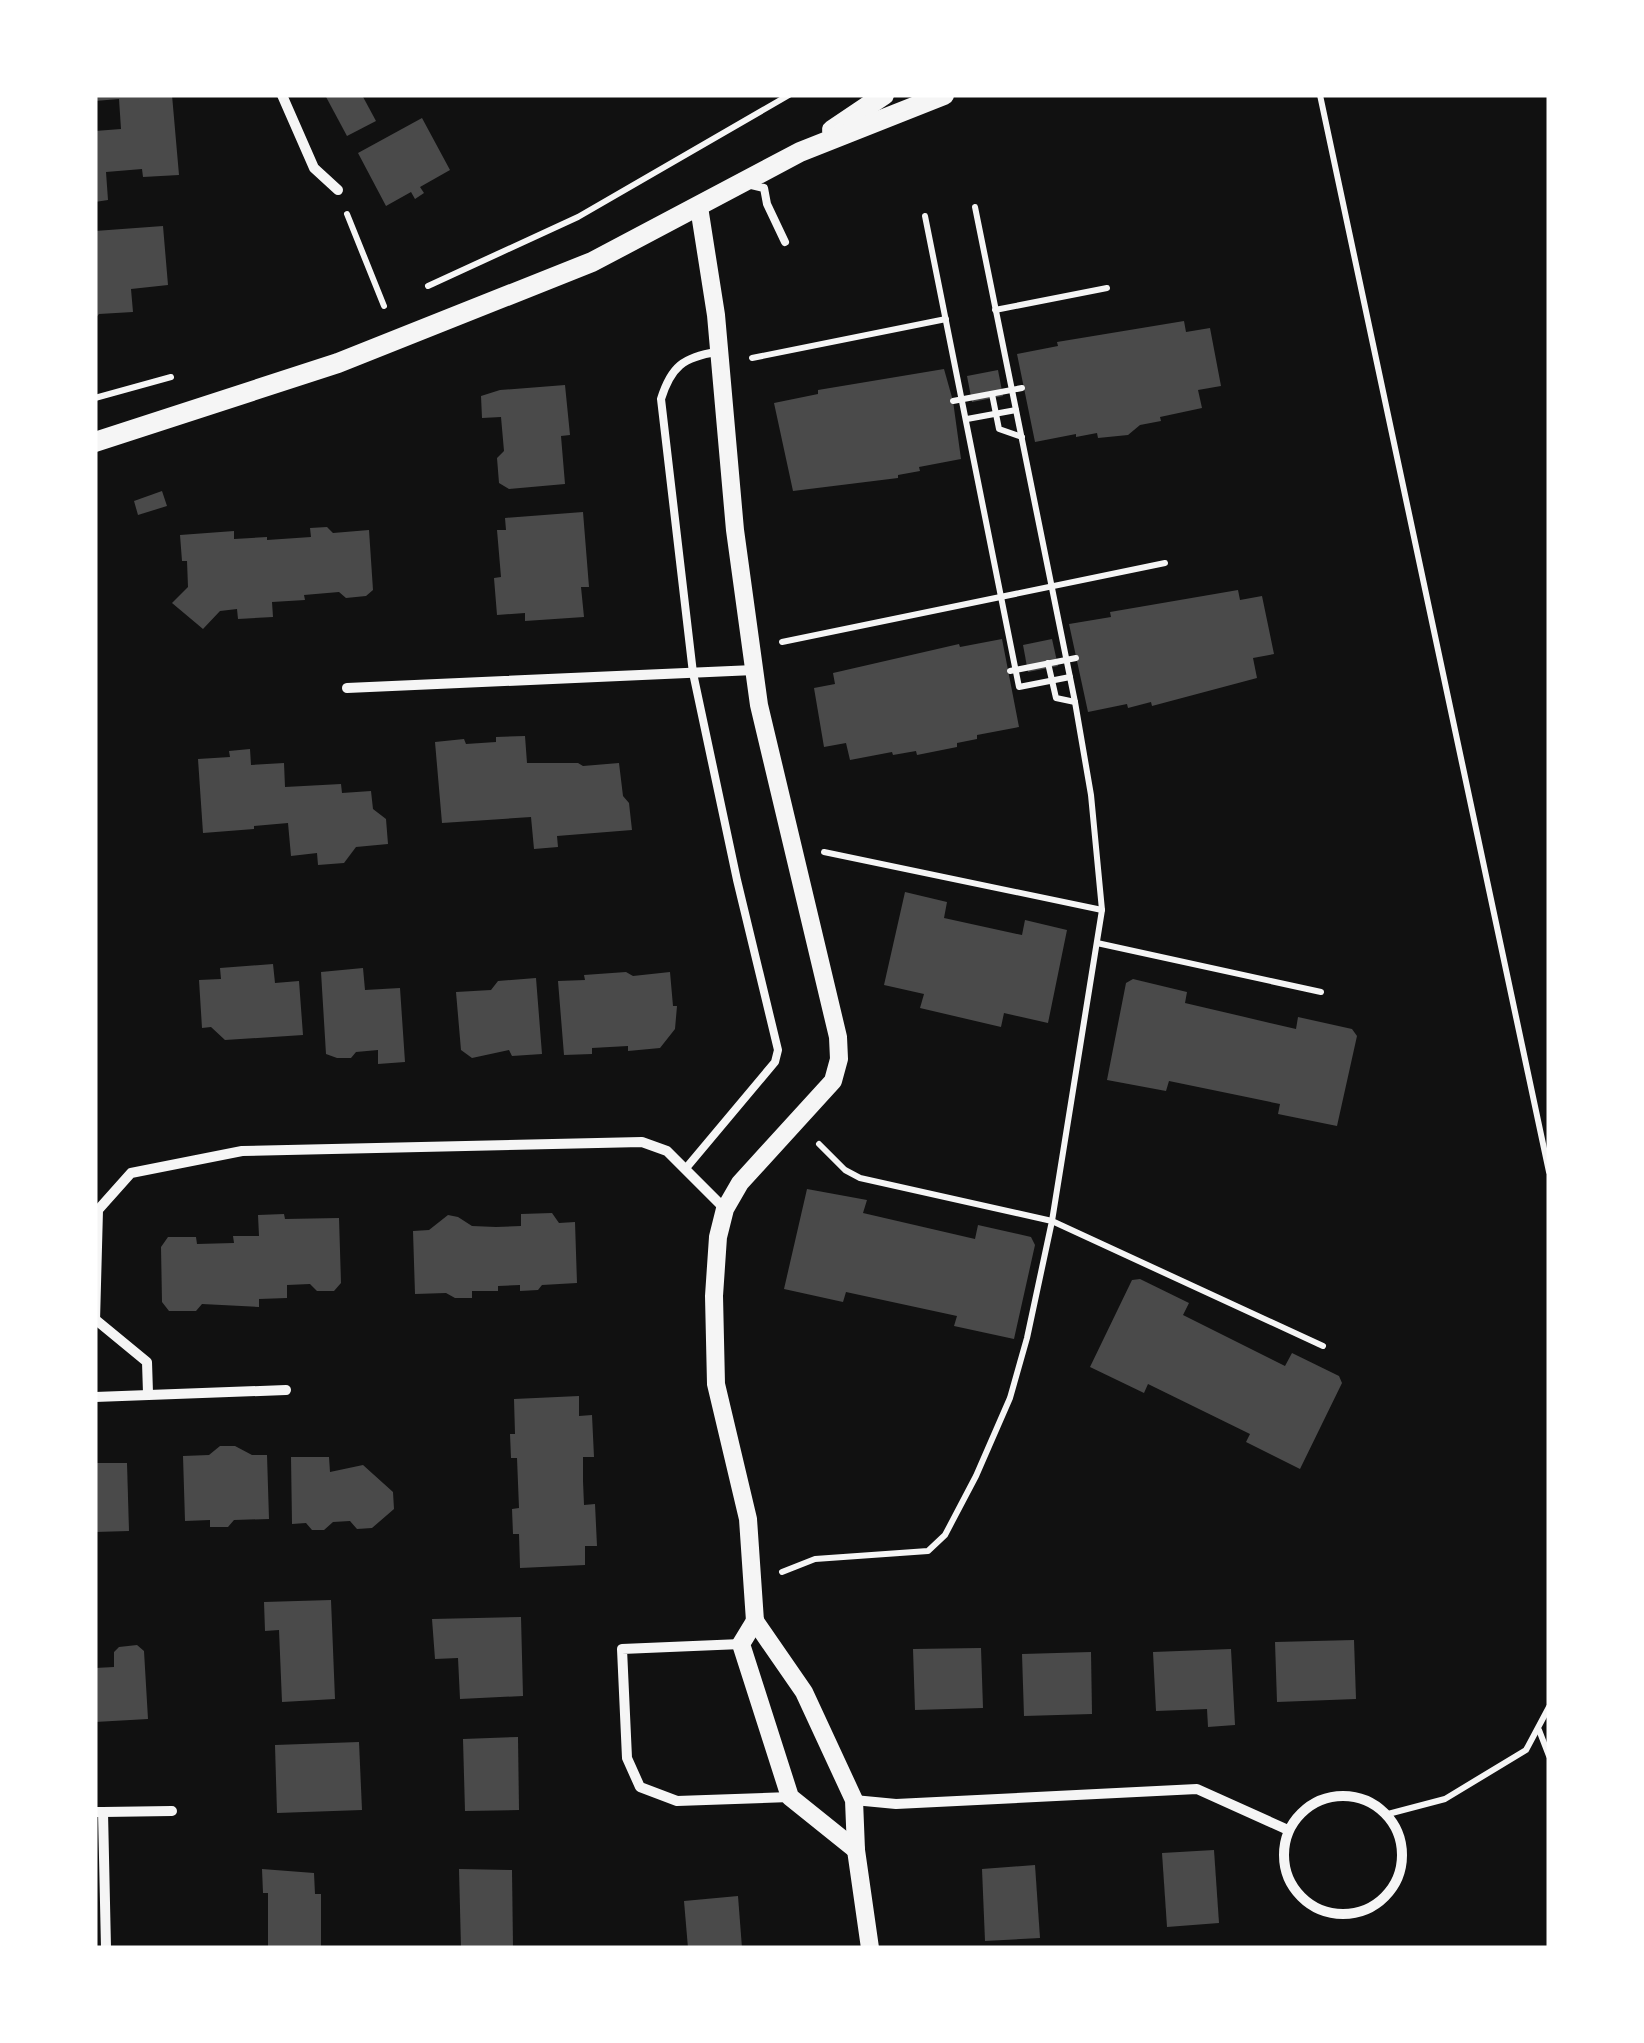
<svg xmlns="http://www.w3.org/2000/svg" width="1644" height="2043" font-family="'DejaVu Sans',sans-serif">
<style>
.building{fill:#4a4a4a}
.lines{fill:none;stroke-linecap:round;stroke-linejoin:round}
.path{stroke:#f5f5f5;stroke-width:6}
.service{stroke:#f5f5f5;stroke-width:8}
.minor{stroke:#f5f5f5;stroke-width:10}
.tertiary{stroke:#f5f5f5;stroke-width:18}
.secondary{stroke:#f5f5f5;stroke-width:20}
</style>
<rect width="100%" height="100%" fill="#111"/>
<g class="building">
<path d="M95 95H172L179 175 143 177 142 169 106 172 108 200 95 202V131L121 129 119 99 95 101Z"/>
<path d="M325 95H362L376 121 347 136Z"/>
<path d="M422 118 450 170 420 187 424 193 415 199 411 192 386 206 358 153Z"/>
<path d="M163 226 168 285 131 289 133 312 99 314 95 319V231Z"/>
<path d="M1184 321 1186 332 1210 328 1221 386 1198 390 1202 408 1160 417 1161 421 1140 425 1128 435 1098 438 1097 433 1076 437V434L1035 442 1017 354 1058 346 1057 342Z"/>
<path d="M944 369 953 401 961 459 919 467 920 471 898 475V478L793 491 774 403 818 394V390Z"/>
<path d="M998 370 1003 396 972 402 967 376Z"/>
<path d="M565 385 570 435 561 436 565 484 509 489 499 483 497 458 504 451 501 417 482 418 481 396 500 390Z"/>
<path d="M162 491 167 506 138 515 134 501Z"/>
<path d="M583 512 589 587H581L584 617 525 621V613L497 615 494 578 501 577 497 530H506L505 518Z"/>
<path d="M327 527 333 533 369 530 373 590 366 596 346 598 339 592 304 595 305 600 272 602 273 617 238 619 237 609 220 611 203 629 172 603 188 587 187 561H182L180 535 234 531V539L267 537V540L311 537 310 528Z"/>
<path d="M1238 590 1240 600 1262 596 1274 654 1253 658 1257 678 1152 706 1151 702 1128 708 1127 704 1088 712 1069 624 1111 617 1110 612Z"/>
<path d="M1002 639 1019 727 977 735V739L957 743V747L917 755 916 751 893 755 892 752 850 760 846 743 824 747 814 688 835 684 833 673 959 644 960 647Z"/>
<path d="M1052 639 1058 666 1028 672 1023 645Z"/>
<path d="M525 736 527 763H578L583 766 619 763 623 796 629 803 632 830 557 836 558 847 534 849 531 817 442 823 435 742 464 739 466 744 496 742V737Z"/>
<path d="M250 749 251 765 284 763 285 787 341 784 342 793 371 791 373 809 386 819 388 844 356 847 344 863 318 865 317 853 291 856 288 823 254 826V829L203 833 198 759 230 757 229 751Z"/>
<path d="M905 892 947 902 944 918 1022 935 1025 920 1067 930 1048 1023 1004 1013 1001 1027 920 1008 924 994 884 985Z"/>
<path d="M273 964 275 983 299 981 303 1035 225 1040 211 1027 202 1028 199 980 221 979 220 968Z"/>
<path d="M363 968 365 990 400 988 405 1062 378 1064V1050L356 1052 351 1058H337L326 1054 321 972Z"/>
<path d="M626 972 633 976 670 972 673 1006H677L675 1029 660 1048 628 1051V1046L592 1048V1054L564 1055 558 981 585 980 584 975Z"/>
<path d="M536 978 542 1054 512 1056 509 1050 472 1058 461 1050 456 992 491 990 498 981Z"/>
<path d="M1133 979 1187 992 1185 1003 1296 1029 1298 1017 1352 1029 1357 1036 1337 1126 1278 1114 1280 1104 1169 1081 1166 1091 1107 1080 1126 983Z"/>
<path d="M807 1189 867 1200 863 1213 975 1239 978 1225 1031 1237 1035 1245 1014 1339 954 1326 957 1316 846 1292 843 1302 784 1289Z"/>
<path d="M552 1213 559 1223 575 1222 577 1283 542 1285 538 1290 520 1291V1285L498 1286V1291H472V1298H455L446 1293 415 1294 413 1231 429 1230 448 1215 458 1217 472 1226 496 1227 521 1226V1214Z"/>
<path d="M284 1214 285 1219 339 1218 341 1283 334 1291H317L310 1284 287 1285V1298L259 1299V1307L202 1304 196 1311H169L162 1302 161 1247 168 1237H196L197 1244 234 1243 233 1236H259L258 1215Z"/>
<path d="M1140 1279 1189 1303 1183 1315 1285 1366 1292 1353 1339 1376 1342 1383 1300 1469 1246 1442 1250 1434 1148 1384 1144 1393 1090 1367 1132 1280Z"/>
<path d="M579 1396V1416L592 1415 594 1457H583V1481L584 1505 595 1504 597 1546H585V1565L520 1568 519 1534H513L512 1509 519 1508 517 1458H511L510 1434H515L514 1399Z"/>
<path d="M220 1446H235L252 1455H267L269 1519 234 1520 228 1527H210V1520L185 1521 183 1456 209 1455Z"/>
<path d="M291 1457H329L330 1472 363 1465 393 1492 394 1509 372 1528 357 1529 350 1521 333 1522 324 1530H312L306 1523 292 1524Z"/>
<path d="M95 1463H127L129 1531 95 1532Z"/>
<path d="M331 1600 335 1699 282 1702 279 1630 265 1631 264 1602Z"/>
<path d="M521 1617 523 1696 460 1699 458 1658 435 1659 432 1619Z"/>
<path d="M1354 1640 1356 1699 1277 1702 1275 1642Z"/>
<path d="M137 1645 144 1651 148 1719 95 1722V1668L114 1667V1652L119 1647Z"/>
<path d="M981 1648 983 1708 915 1710 913 1649Z"/>
<path d="M1231 1649 1235 1725 1208 1727 1207 1709 1156 1711 1153 1652Z"/>
<path d="M1091 1652 1092 1714 1024 1716 1022 1654Z"/>
<path d="M518 1737 519 1810 465 1811 463 1739Z"/>
<path d="M359 1742 362 1810 277 1813 275 1745Z"/>
<path d="M1214 1850 1219 1923 1167 1927 1162 1853Z"/>
<path d="M1035 1865 1040 1938 985 1941 982 1869Z"/>
<path d="M262 1869 314 1873 315 1894H321V1948H268V1893H263Z"/>
<path d="M459 1869 512 1870 513 1948H461Z"/>
<path d="M738 1896 742 1948H688L684 1901Z"/>
</g>
<g class="lines">
<g class="path">
<path d="M1320 95 1549 1172"/>
<path d="M975 207 1075 702 1091 795 1102 910 1052 1221 1323 1346"/>
<path d="M347 214 384 306"/>
<path d="M925 216 1019 687 1070 677"/>
<path d="M428 286 578 217 789 95"/>
<path d="M995 310 1107 288"/>
<path d="M752 358 946 319"/>
<path d="M992 394 999 429 1022 437"/>
<path d="M95 398 171 377"/>
<path d="M953 401 1022 388"/>
<path d="M967 419 1016 410"/>
<path d="M782 642 1165 563"/>
<path d="M1048 663 1056 698 1075 702"/>
<path d="M1010 671 1076 658"/>
<path d="M824 852 1102 910"/>
<path d="M1097 943 1321 992"/>
<path d="M782 1572 815 1559 928 1551 945 1535 976 1476 1010 1398 1027 1338 1052 1221 860 1178 845 1170 819 1144"/>
<path d="M1539 1730 1549 1756"/>
<path d="M1388 1814 1445 1799 1526 1750 1549 1707"/>
</g>
<g class="service">
<path d="M747 184 764 188 767 204 785 242"/>
<path d="M687 1167 775 1062 778 1050 737 880 693 673 661 399C671 367 683 357 717 352"/>
</g>
<g class="minor">
<path d="M282 95 314 168 338 190"/>
<path d="M347 688 754 670"/>
<path d="M96 1320 147 1362 148 1393"/>
<path d="M95 1321 98 1210 131 1173 242 1151 642 1142 667 1151 725 1209"/>
<path d="M95 1397 286 1390"/>
<path d="M741 1644 622 1649 627 1758 640 1787 677 1801 790 1797"/>
<circle cx="1343" cy="1855" r="59"/>
<path d="M854 1800 896 1804 1197 1789 1288 1830"/>
<path d="M95 1812H103L106 1948"/>
<path d="M103 1812 172 1811"/>
</g>
<g class="tertiary">
<path d="M699 207 716 315 735 530 759 705 838 1037 839 1059 833 1081 740 1183 725 1209 718 1237 714 1296 716 1384 748 1519 755 1621"/>
<path d="M755 1621 804 1692 854 1800 856 1850 870 1948"/>
<path d="M755 1621 741 1644 790 1797 856 1850"/>
</g>
<g class="secondary">
<path d="M832 130 884 95"/>
<path d="M95 442 338 363 592 262 800 152 944 95"/>
</g>
</g>
<rect width="1644" height="2043" fill="none" stroke="#ffffff" stroke-width="195"/>
</svg>
